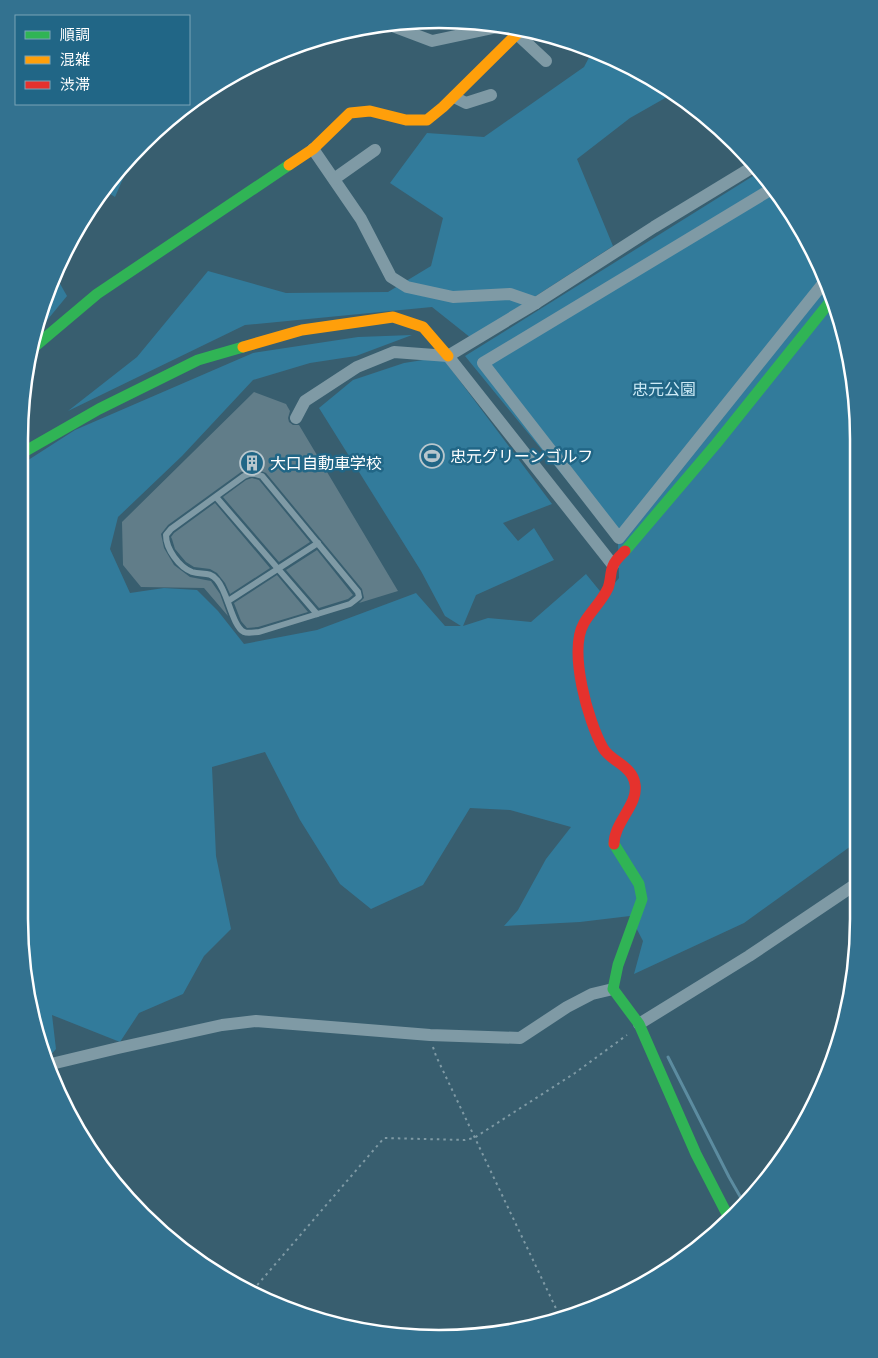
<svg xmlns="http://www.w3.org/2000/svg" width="878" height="1358" font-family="'Open Sans','Noto Sans JP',sans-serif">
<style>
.green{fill:#327b9b}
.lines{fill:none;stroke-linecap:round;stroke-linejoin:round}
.stream{stroke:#5c8ca0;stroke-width:3}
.building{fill:#617d89}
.path{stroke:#7f9aa5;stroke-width:2;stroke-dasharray:2.5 4;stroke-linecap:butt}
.lane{stroke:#7f9aa5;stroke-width:6}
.street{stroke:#7f9aa5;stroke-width:12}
.fast{stroke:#30b455;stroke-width:11}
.slow{stroke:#ff9f0a;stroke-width:11}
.jam{stroke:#e5322d;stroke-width:11}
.labels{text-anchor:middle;stroke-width:5;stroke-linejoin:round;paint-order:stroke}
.park-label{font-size:16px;fill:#ceebf7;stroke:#216686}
.poi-label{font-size:16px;fill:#fff;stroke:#216686;text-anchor:start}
.rim{fill:none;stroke:#fff;stroke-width:2.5}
</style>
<rect width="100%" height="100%" fill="#385e6f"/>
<g class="green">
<path d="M593 50 649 75 674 93 630 118 577 159 613 246 471 338 432 307 245 325 68 411 137 357 208 271 286 293 388 292 431 266 443 218 390 183 427 133 484 137 584 67Z"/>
<path d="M136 149 115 197 104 190 123 162Z"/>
<path d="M761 171 772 183 816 253 845 330 858 412 856 817 854 819 851 846 744 923 634 974 643 941 630 916 580 922 504 926 518 910 546 859 571 827 510 810 470 808 423 885 371 909 340 884 300 820 265 752 212 767 216 856 231 929 204 956 183 994 139 1013 120 1042 52 1015 56 1049 45 1061 41 1054 19 919 22 464 75 430 253 353 358 337 412 335 356 356 310 363 253 380 182 456 118 517 110 549 130 593 164 588 197 590 218 611 244 644 317 630 416 593 445 626H461L445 616 421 571 319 408 353 380 404 363 442 357 552 504 503 523 518 541 534 528 554 560 476 595 463 626 488 618 531 622 586 574 604 596 619 578 618 543 465 356Z"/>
<path d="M55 275 67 296 39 330Z"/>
</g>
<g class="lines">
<path class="stream" d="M668 1057 729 1177 745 1205"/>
</g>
<g class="building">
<path d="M254 392 286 404 290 411 288 418 289 422 293 425H299L398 591 359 603 364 598 362 589 266 473 253 468 241 472 168 525 161 534 164 548 174 565 190 577 211 581 220 594 228 616 204 588 141 587 123 565 122 522Z"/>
<path d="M252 478 259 480 310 542 279 562 223 497 246 480Z"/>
<path d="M215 503 270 568 230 594 225 583 217 573 210 569 194 567 186 562 175 549 172 539 171 537 174 533Z"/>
<path d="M317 550 353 595 348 599 319 608 286 570Z"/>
<path d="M277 575 308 612 258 627 247 628 241 621 234 603Z"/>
</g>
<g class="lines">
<g class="path">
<path d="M433 1047 436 1056 561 1319"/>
<path d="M253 1290 384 1138 465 1140 474 1138 575 1073 627 1035"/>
</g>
<g class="lane">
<path d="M252 473 262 476 358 592 359 597 350 604 259 632C255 632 248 634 244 632 232 626 228 592 217 580 210 571 202 575 192 572 179 567 166 549 166 535L171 529 244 476Z"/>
<path d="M216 497 317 614"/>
<path d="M228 601 318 543"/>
</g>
<g class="street">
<path d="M387 24 432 41 507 25"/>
<path d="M517 34 546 61"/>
<path d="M563 39H564"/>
<path d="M454 97 466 103 491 95"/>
<path d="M313 149 361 219 391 277 407 287 453 297 510 294 536 303"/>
<path d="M334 179 375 150"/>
<path d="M775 187 483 363 619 538 826 280"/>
<path d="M448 356 613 565"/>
<path d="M296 418 305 401 357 367 394 352 448 356 536 303 654 227 756 165"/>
<path d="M639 1024 749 956 856 884"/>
<path d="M47 1065 118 1048 222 1025 256 1021 430 1035 520 1038 567 1007 592 994 613 989"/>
</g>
<g class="fast">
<path d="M33 348 97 294 289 165"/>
<path d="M22 453 99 409 198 360 243 347"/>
<path d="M625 551 716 444 833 298"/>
<path d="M614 844 639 884 642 899 618 965 613 989 639 1024 696 1154 729 1218"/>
</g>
<g class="slow">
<path d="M289 165 313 149 350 113 370 111 406 120H427L443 107 522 29"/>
<path d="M243 347 302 330 393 317 423 327 448 356"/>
</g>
<path class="jam" d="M614 844C614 822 639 804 635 784 632 765 611 762 603 748 588 721 568 651 584 623 591 611 602 601 608 588 611 581 610 572 613 566 615 560 621 555 625 551"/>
</g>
<defs>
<g id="stadium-ring" transform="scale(1.25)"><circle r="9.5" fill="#216686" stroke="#b9c7cd" stroke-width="1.5"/><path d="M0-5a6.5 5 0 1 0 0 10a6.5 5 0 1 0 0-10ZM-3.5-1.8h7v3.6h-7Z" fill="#b9c7cd"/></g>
<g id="building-ring" transform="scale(1.25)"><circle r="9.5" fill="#216686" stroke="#b9c7cd" stroke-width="1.5"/><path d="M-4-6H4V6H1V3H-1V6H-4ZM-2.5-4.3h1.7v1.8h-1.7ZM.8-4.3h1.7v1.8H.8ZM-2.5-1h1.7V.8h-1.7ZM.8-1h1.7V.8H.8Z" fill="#b9c7cd"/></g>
</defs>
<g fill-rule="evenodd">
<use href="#stadium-ring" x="432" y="456"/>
<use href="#building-ring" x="252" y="463"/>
</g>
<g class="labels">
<g class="park-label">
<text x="664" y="395">忠元公園</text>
</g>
<g class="poi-label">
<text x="450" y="462">忠元グリーンゴルフ</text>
<text x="270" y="469">大口自動車学校</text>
</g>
</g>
<path d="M0 0H878V1358H0ZM439 28H439A411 411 0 0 1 850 439V919A411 411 0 0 1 439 1330H439A411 411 0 0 1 28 919V439A411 411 0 0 1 439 28Z" fill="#337290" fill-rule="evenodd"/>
<path class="rim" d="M439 28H439A411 411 0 0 1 850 439V919A411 411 0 0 1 439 1330H439A411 411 0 0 1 28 919V439A411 411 0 0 1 439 28Z"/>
<rect x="15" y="15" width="175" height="90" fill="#216686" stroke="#7aa3b6"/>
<rect x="25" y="31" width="25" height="8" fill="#30b455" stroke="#7aa3b6"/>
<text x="60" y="40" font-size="15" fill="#ffffff">順調</text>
<rect x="25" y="56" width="25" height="8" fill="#ff9f0a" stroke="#7aa3b6"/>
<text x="60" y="65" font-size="15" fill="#ffffff">混雑</text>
<rect x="25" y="81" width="25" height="8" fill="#e5322d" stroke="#7aa3b6"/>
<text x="60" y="90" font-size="15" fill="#ffffff">渋滞</text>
</svg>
